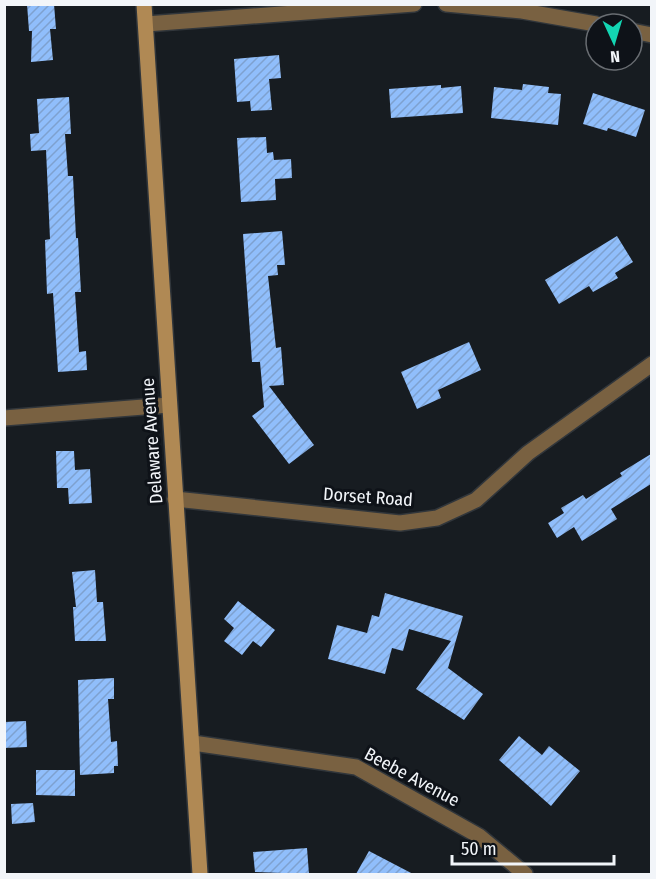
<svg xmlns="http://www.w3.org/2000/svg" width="656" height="879" font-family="'Fira Sans Condensed',sans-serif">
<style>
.building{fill:url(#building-hatch)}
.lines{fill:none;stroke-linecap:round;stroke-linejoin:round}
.street-casing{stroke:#31363b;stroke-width:18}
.secondary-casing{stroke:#31363b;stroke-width:18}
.street{stroke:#796141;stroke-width:15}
.secondary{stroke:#b08954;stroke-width:15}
.labels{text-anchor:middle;stroke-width:6;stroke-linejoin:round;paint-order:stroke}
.street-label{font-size:18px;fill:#f2f5f9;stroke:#0e1218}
</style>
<defs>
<pattern id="building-hatch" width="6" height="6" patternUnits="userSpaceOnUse" patternTransform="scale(1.5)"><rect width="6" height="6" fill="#90befb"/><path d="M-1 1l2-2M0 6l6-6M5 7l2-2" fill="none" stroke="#7ea1cf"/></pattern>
</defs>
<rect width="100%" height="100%" fill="#171c21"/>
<g class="building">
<path d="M27 4H54L56 29H50L53 60 31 62 32 31H29Z"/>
<path d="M279 55 281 78 269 79 272 110 251 111 250 101 237 102 234 59Z"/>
<path d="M523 84 549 87 548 93 561 94 558 125 491 118 494 87 522 90Z"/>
<path d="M441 85V88L461 86 463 113 391 118 389 89Z"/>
<path d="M593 93 645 110 636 137 608 128 607 131 583 124Z"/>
<path d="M69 97 71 134H65L68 176H73L76 238H78L81 292H75L79 352 86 351 87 370 58 372 53 293 47 294 45 240 50 239 46 150 31 151 30 134 39 133 37 99Z"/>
<path d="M266 137 267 153 273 152 274 160 291 159 292 178 275 179 276 200 241 202 237 138Z"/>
<path d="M282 231 285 265H277L278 275 268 276 276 348 281 347 284 385 269 386 314 445 289 464 252 416 264 407 260 362H252L243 234Z"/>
<path d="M617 236 633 262 615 273 618 278 593 292 589 286 559 304 545 280Z"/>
<path d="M469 342 481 370 438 390 441 398 417 409 401 372Z"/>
<path d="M56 451H74L75 470 90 469 92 503 69 504 68 488H57Z"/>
<path d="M651 454V484L611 509 617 519 582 541 574 527 557 538 548 523 564 513 561 508 583 495 586 499 622 476 620 473Z"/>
<path d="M95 570 97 602H103L106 641H75L73 607H76L72 572Z"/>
<path d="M385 593 463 616 448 668 483 694 464 720 416 689 451 641 409 629 403 651 392 648 385 674 328 659 337 625 367 633 372 615 379 617Z"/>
<path d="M238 601 275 630 261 647 253 641 242 655 224 641 234 628 224 619Z"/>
<path d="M114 678V699H108L111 742 117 741 118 766H114V773L80 775 78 680Z"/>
<path d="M26 721 27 747 4 748V722Z"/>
<path d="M519 736 542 755 549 746 580 771 551 806 499 760Z"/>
<path d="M36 770H75V796L36 795Z"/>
<path d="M33 803 35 822 12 824 11 804Z"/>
<path d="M307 848 309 874 255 872 253 852Z"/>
<path d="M369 851 413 874H356Z"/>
</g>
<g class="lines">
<g class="street-casing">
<g id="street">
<path d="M446 4 522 11 596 24"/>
<path d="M146 24 414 4"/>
<path d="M632 31 652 35"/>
<path d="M4 418 169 405"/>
<path d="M175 499 400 523 437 518 476 500 528 453 652 364"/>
<path d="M193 743 356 767 479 836 525 874"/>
</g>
</g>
<g class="secondary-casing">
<path id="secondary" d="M144 4 200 874"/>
</g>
<use href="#street" class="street"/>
<use href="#secondary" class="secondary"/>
</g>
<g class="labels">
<g class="street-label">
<text transform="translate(152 441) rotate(-94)" y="6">Delaware Avenue</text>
<text transform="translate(368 497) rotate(4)" y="6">Dorset Road</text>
<text transform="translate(412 777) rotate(28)" y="6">Beebe Avenue</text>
</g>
</g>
<rect width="656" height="879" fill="none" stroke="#f2f5f9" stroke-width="12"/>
<g transform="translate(614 42) rotate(176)"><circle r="28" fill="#0e1218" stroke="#696d72" stroke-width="1.5"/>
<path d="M0-4.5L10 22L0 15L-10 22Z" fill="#13d5b3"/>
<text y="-9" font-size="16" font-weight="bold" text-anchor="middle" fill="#f2f5f9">N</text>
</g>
<path d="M452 855v9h162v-9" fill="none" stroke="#f2f5f9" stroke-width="3"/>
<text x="461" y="855" font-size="18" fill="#f2f5f9" stroke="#0e1218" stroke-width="4.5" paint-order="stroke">50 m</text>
</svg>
